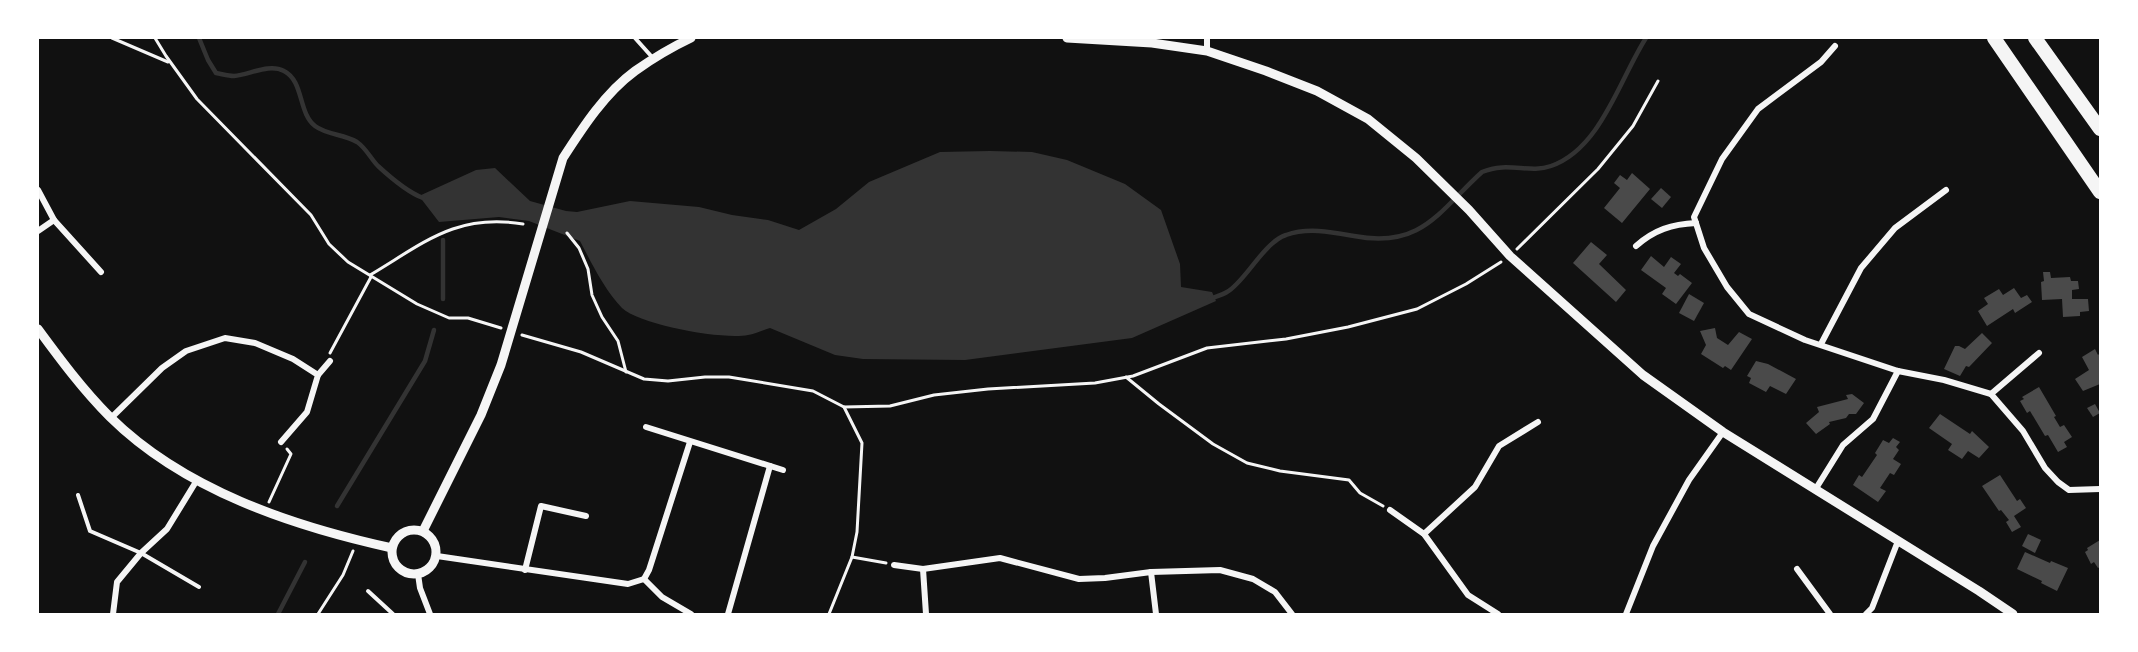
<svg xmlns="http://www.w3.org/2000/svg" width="2138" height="652" font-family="'Varela Round',sans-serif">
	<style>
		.water { fill: #333 }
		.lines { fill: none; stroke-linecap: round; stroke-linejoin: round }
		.stream { stroke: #333; stroke-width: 4.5 }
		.building { fill: #4a4a4a }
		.path { stroke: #f5f5f5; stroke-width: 3 }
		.service { stroke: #f5f5f5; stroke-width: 4 }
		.minor { stroke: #f5f5f5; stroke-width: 6 }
		.tertiary { stroke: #f5f5f5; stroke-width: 9 }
		.trunk { stroke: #f5f5f5; stroke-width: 14 }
	</style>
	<rect width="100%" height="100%" fill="#111"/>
	<path class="water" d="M990,151L1032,152L1067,160L1125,184L1161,210L1180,264L1181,287L1212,292L1216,301L1132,338L965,360L863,359L835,355L770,328C763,330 755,334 748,335C723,340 640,325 622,308C604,289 592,264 580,241L529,221L499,217L439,222L419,196L476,170L495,168L530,201L566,211L577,212L630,201L699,207L732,215L768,220L799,230L836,209L869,182L940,152Z"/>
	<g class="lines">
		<g class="stream">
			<path d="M199,38L208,60L216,73C222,74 228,76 234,76C249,75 269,63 284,71C304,81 298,113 315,126C327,135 344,134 357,142C366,148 371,159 378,166C391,178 407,192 423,198"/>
			<path d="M443,299V240"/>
			<path d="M1210,299C1215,297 1222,295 1227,292C1245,282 1264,242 1286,235C1308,227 1332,232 1354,236C1422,249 1439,211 1482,172C1508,161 1529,174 1551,166C1601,149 1620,78 1646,38"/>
			<path d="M337,506L425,361L434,330"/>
			<path d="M278,614L305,562"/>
		</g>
	</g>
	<g class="building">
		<path d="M1632,173L1650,189L1622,223L1604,208L1620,188L1614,183L1620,175L1627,180Z"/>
		<path d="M1661,188L1671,197L1662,208L1651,199Z"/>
		<path d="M1591,242L1607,255L1599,264L1626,290L1616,302L1573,263Z"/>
		<path d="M1651,256L1664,267L1671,257L1681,264L1674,273L1678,276L1680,274L1692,283L1676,304L1662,294L1666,288L1641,270Z"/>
		<path d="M2043,272H2050L2051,278L2070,277L2071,281H2078L2079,289L2072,290V299H2088L2089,311L2080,312V316L2063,317L2062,299L2042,300L2041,282L2044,281Z"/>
		<path d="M2014,288L2021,298L2027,295L2032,302L2015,313L2013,309L1987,326L1978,311L1988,304L1984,298L1999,289L2003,295Z"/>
		<path d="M1689,294L1704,303L1694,321L1679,313Z"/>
		<path d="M1715,328L1717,338L1728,345L1739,332L1752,339L1731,370L1725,366L1723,368L1701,354L1706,345L1700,331Z"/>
		<path d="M1982,333L1992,343L1969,367L1966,366L1960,376L1944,369L1955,346H1959L1965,349Z"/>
		<path d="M2095,349L2098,355L2100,353V384L2083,391L2075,379L2089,370L2082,357Z"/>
		<path d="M1756,361L1768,364L1796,379L1786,394L1770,386L1766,392L1749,383L1751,378L1747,376Z"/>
		<path d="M2039,387L2056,416L2054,417L2060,427L2064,425L2072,437L2064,442L2067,447L2058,452L2048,435L2045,436L2030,411L2027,413L2020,401L2024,399L2022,397Z"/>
		<path d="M1852,394L1864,403L1856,414H1849L1846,418L1829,422L1830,424L1816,434L1806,423L1819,412L1817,407L1848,399L1846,395Z"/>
		<path d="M2095,404L2100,413L2093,417L2087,408Z"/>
		<path d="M1940,414L1970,434L1972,431L1989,447L1979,458L1968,451L1962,459L1948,450L1952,444L1929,428Z"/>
		<path d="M1893,438L1900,442L1896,447L1899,450L1893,459L1901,464L1894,475L1890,473L1880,488L1886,491L1878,502L1853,485L1859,475L1862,477L1877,455L1875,453L1883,440L1889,443Z"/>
		<path d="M2000,475L2017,501L2020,499L2026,508L2014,516L2021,527L2012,532L2006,522L2009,520L2001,510L1999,511L1982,486Z"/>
		<path d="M2028,534L2041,540L2035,553L2022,546Z"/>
		<path d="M2100,540V567L2098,568L2094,562L2091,564L2085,552L2088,550L2087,548Z"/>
		<path d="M2025,552L2050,563L2051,561L2068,568L2057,591L2041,583L2042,581L2017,569Z"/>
	</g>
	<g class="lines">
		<g class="path">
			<path d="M112,38L168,62"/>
			<path d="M155,38L166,56L197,99L311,215L329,244L348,262L417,304L449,318H468L501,328"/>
			<path d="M567,233L579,248L588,269L592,295L602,317L618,341L626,372"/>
			<path d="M1517,249L1598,169L1633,126L1658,81"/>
			<path d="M370,275C424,243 456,213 523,224"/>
			<path d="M522,335L581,352L644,379L668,381L705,377H729L813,391L844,407L890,406L934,395L988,389L1095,383L1133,376L1207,348L1286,339L1348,327L1417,309L1466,284L1501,262"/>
			<path d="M330,353L371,277"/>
			<path d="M1126,377L1159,404L1213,444L1247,463L1280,471L1349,480L1360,493L1383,506"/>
			<path d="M269,502L291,454L287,449"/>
			<path d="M852,557L886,563"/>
			<path d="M318,614L343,575L353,551"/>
			<path d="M829,614L852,557L857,532L862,443L844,407"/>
		</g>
		<g class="service">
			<path d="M635,38L652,57"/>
			<path d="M78,495L90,531L141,553L199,587"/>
			<path d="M368,591L393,614"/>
		</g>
		<g class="minor">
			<path d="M1835,46L1821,62L1758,109L1722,159L1694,217L1704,248L1727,287L1749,314L1805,340L1898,371L1944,380L1991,394"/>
			<path d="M1207,51V38"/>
			<path d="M38,190L54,220L101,272"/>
			<path d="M38,231L54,220"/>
			<path d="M1636,246C1654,230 1672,224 1696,223"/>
			<path d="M1821,344L1861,268L1895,228L1946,190"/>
			<path d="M2039,353L1991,394L2023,431L2045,468L2058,482L2069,490L2100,489"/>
			<path d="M318,375L330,361"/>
			<path d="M111,418L162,368L186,351L225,338L255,343L293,359L318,375L307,412L281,442"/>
			<path d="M646,427L783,470"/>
			<path d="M1815,490L1843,445L1873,419L1898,371"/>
			<path d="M1390,510L1424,534L1468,595L1498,614"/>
			<path d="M1424,534L1475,487L1499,446L1538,422"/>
			<path d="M437,556L628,584L644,579L662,597L691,614"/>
			<path d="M894,565L923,569L1000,558L1079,579L1105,578L1151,572L1220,570L1253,579L1275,592L1292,614"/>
			<path d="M923,569L926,614"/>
			<path d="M1797,569L1830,614"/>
			<path d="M525,570L541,506L586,516"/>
			<path d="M1151,572L1156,614"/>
			<path d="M418,574L420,588L430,614"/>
			<path d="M644,579L649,570L690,442"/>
			<path d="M113,614L117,582L141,553L167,529L197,480"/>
			<path d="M728,614L770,466"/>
			<path d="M1626,614L1653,546L1689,480L1723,432"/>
			<path d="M1866,614L1872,608L1898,541"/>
		</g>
		<g class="tertiary">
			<path d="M1067,38L1152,43L1207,51L1266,71L1317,91L1368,119L1416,158L1469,210L1510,256L1643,375L1723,432L1979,591L2013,614"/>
			<path d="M38,329C60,359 83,390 110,417C184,490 292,526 392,548"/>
			<circle cx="414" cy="552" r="22"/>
			<path d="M423,531L481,415L501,365L563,158C583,127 605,93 635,71C652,59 672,47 691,38"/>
		</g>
		<g class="trunk">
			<path d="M1994,38L2100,192"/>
			<path d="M2035,38L2100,129"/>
		</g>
	</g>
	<rect width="2138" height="652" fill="none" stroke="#ffffff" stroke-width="78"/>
</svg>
